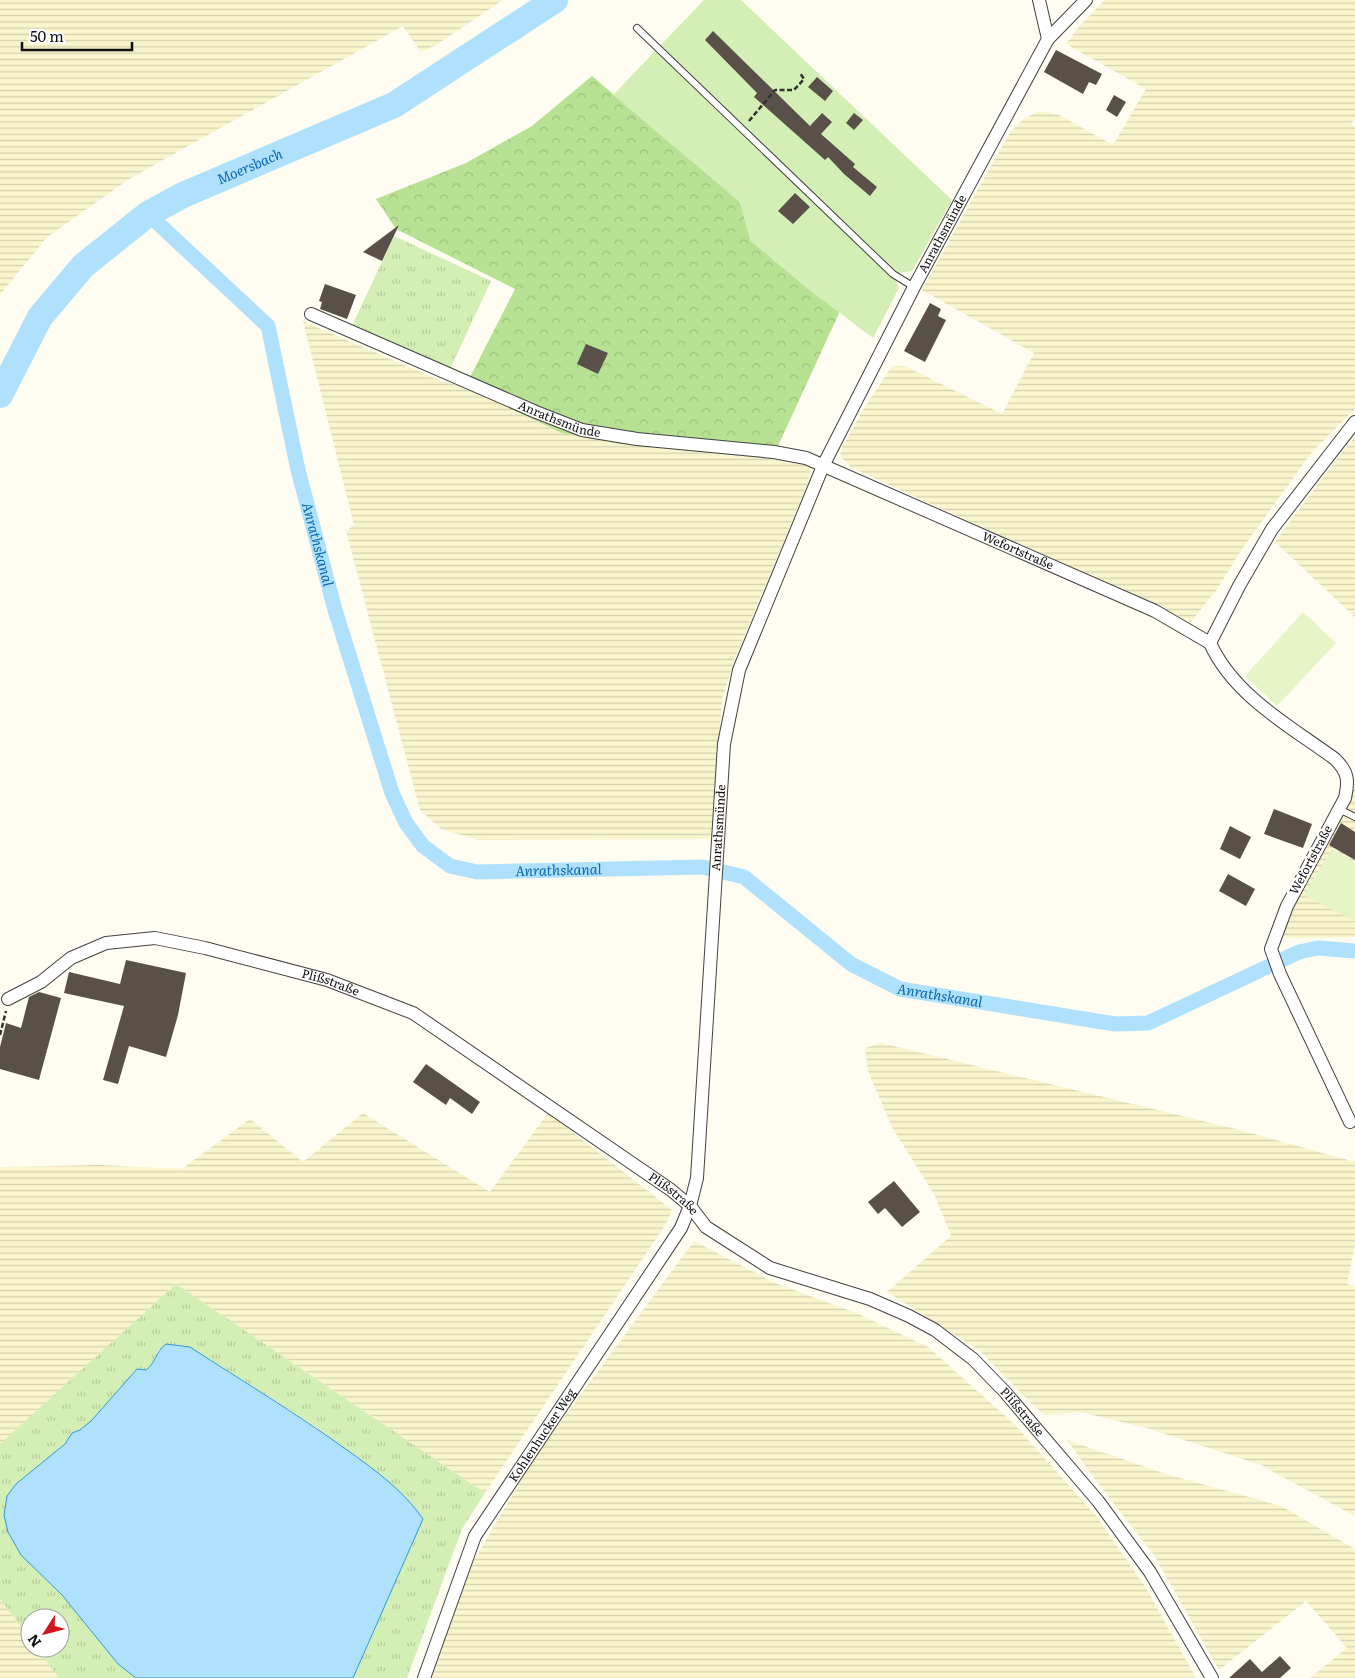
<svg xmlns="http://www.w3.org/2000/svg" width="1355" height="1678" font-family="Literata,serif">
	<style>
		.farmland { fill: url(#farmland-rules) }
		.grass { fill: url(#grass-tufts) }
		.forest { fill: url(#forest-crowns) }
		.garden { fill: #d4efb5 }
		.pitch { fill: #e6f5c8 }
		.water { fill: #afe1fd; stroke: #2e98dd }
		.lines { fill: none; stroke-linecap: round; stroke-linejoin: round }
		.canal { stroke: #afe1fd; stroke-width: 15 }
		.river { stroke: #afe1fd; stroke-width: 26 }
		.building { fill: #59504a }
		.service-casing { stroke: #424242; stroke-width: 8 }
		.minor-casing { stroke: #424242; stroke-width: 14 }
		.path { stroke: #313131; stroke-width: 2.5; stroke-dasharray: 5 2.5; stroke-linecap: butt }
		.service { stroke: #fff; stroke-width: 6 }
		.minor { stroke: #fff; stroke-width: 12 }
		.labels { text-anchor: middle; stroke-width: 5; stroke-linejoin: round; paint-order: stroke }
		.street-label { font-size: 12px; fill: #0f0f0f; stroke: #fff }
		.water-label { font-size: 14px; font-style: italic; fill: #0969b1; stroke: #fff }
	</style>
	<defs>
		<pattern id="farmland-rules" width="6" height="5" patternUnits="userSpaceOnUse" patternTransform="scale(1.25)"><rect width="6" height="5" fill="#f9f5cd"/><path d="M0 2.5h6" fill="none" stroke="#d4d1af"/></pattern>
		<pattern id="grass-tufts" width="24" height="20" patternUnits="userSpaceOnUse" patternTransform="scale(1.25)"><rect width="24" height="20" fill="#d4efb5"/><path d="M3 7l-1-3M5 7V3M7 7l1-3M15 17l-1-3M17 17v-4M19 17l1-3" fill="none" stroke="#b5cc9a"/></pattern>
		<pattern id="forest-crowns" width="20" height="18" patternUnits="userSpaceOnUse" patternTransform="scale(1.25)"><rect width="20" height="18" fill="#b7e293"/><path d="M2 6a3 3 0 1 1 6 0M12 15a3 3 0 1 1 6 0" fill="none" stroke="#9cc17e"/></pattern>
	</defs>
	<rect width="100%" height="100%" fill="#fffcf1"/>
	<g class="farmland">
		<path d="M0,0H503L436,45L421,52L403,26L129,179L46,238L0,295Z"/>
		<path d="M1105,0H1355V120L1351,123L1355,127V409L1312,452L1244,546L1217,589L1191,622L852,468L840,456L842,447L865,407L892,366H905L1002,414L1034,353L922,290L992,164L1011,131L1025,118L1040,111L1059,115L1113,145L1146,89L1066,44L1077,29Z"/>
		<path d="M303,321L441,381L465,387L562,433L620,444L806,463L811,470L808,483L734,661L722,699L711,839L478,840L441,829L420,810L346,531L354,525Z"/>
		<path d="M1355,437V617L1275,542L1339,456Z"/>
		<path d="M1355,779V937L1280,938L1301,887L1349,795Z"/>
		<path d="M881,1043L1240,1130L1355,1162V1244L1347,1284L1355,1287V1516L1261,1465L1147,1428L1080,1412L1045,1415L1033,1405L979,1350L887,1292L951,1236L935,1196L893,1129L868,1071L865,1048Z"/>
		<path d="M363,1113L490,1192L548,1113L672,1210L666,1224L485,1493L176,1284L0,1445V1167L100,1165L182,1169L250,1119L303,1162Z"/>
		<path d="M694,1241L775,1283L856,1313L928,1347L1013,1423L1096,1516L1146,1588L1196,1678H430L472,1564L534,1458Z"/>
		<path d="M1067,1440L1166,1474L1281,1506L1355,1549V1678H1310L1347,1648L1306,1601L1219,1670L1154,1555L1094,1478Z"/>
		<path d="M0,1599L30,1639V1648H37L59,1678H0Z"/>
	</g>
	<g class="grass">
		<path d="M394,236L491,281L450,369L352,326Z"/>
		<path d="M176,1284L485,1493L462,1529L407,1678H353L423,1518L374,1470L310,1423L190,1347L158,1350L154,1362L146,1370L137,1369L91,1421L80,1430L72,1433L66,1444L16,1484L41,1575L62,1595L118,1664L136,1678H59L37,1648H60V1618H30V1639L0,1599V1444Z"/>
	</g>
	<path class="forest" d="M592,76L740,202L751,241L812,292L840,311L772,459L620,444L562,433L465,387L515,289L396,229L376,199L466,163L532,126Z"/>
	<path class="garden" d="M704,0H741L952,200L912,271L893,274L899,288L873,338L812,292L751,241L740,202L613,95Z"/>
	<g class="pitch">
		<path d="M1303,612L1336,643L1277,706L1245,676Z"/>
		<path d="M1332,849L1355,863V921L1304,895Z"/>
	</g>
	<path class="water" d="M166,1344L190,1347C242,1381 296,1413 347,1450C375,1470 403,1490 423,1519L353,1678H136L118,1664L62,1595L21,1555L8,1532L4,1515L7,1496L16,1484L65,1444L72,1433L80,1430L91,1421L137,1369L146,1370C156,1363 155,1352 166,1344Z"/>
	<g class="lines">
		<path class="canal" id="s1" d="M148,214L268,326L298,470L335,610L392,793L406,823L423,846L450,866L477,872L703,867L744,877L851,964L900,989L1115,1024L1148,1023L1299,952L1318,948L1355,951"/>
		<path class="river" id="s2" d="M0,395L40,317L83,266L148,214L183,195L394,105L555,0"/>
	</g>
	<g class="building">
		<path d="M713,31L810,126L822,113L832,122L821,134L855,164L853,167L877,187L870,196L844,174L828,157L825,160L754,97L757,93L705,40Z"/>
		<path d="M1056,50L1102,74L1096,85L1089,82L1083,94L1044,72Z"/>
		<path d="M817,77L833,91L825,101L808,87Z"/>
		<path d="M1114,95L1126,102L1117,117L1106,110Z"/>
		<path d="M854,113L863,120L854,130L846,123Z"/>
		<path d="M795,193L810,207L793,224L778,211Z"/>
		<path d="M399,225L382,261L363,252Z"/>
		<path d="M325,284L356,295L347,319L320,309L322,302L319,301Z"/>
		<path d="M930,303L941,309L938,316L946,320L925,362L904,351Z"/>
		<path d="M586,344L608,353L598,374L577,364Z"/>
		<path d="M1274,809L1312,824L1303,848L1264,834Z"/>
		<path d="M1341,823L1355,832V860L1329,845Z"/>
		<path d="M1230,826L1251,837L1240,859L1220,849Z"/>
		<path d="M1228,874L1255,889L1246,906L1219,891Z"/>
		<path d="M126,960L186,973L178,1015L166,1057L129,1046L118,1084L103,1080L124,1006L64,993L69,972L120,984Z"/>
		<path d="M39,992L61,998L39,1080L0,1069V1047L6,1023L21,1028L29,997Z"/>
		<path d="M426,1064L480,1102L472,1114L450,1098L446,1105L413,1082Z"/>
		<path d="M894,1181L920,1212L902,1227L885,1208L878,1214L868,1202Z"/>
		<path d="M1280,1656L1291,1668L1280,1678H1229L1250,1659L1262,1672Z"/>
	</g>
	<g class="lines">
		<defs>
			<g id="service">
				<path d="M637,28L893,274L914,287"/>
				<path d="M1339,809L1355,817"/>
			</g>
			<g id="minor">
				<path d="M1048,39L1086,0"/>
				<path id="s3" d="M311,314L536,412L582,430L637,439L774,452L806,458L1155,611L1210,643L1239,586L1272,529L1355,422"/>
				<path d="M1210,643C1234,696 1290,726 1335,759C1348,772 1349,780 1345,798L1287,906L1271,949L1280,974L1350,1122"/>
				<path id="s4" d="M8,999L41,982L71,958L106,943L155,938L205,948L327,980L413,1013L671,1190L690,1206L706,1227L770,1268L870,1299L909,1316L935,1330L973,1359L1005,1392L1098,1501L1150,1572L1212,1678"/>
				<path id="s5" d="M424,1678L475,1536L681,1228L690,1206L697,1178L724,744L739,670L823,466L914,287L1048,39L1039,0"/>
			</g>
		</defs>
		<use href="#service" class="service-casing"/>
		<use href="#minor" class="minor-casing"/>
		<g class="path">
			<path d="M749,121L775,90H794L804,79L800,73"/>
			<path d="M0,1035L6,1011"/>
		</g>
		<use href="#service" class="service"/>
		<use href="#minor" class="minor"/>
	</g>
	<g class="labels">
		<g class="street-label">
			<text dy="4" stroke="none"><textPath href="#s5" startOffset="1566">Anrathsmünde</textPath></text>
			<text dy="4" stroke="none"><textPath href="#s3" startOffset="270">Anrathsmünde</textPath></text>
			<text dy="4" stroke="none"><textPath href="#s3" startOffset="752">Wefortstraße</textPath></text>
			<text dy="4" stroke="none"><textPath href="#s5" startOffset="925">Anrathsmünde</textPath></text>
			<text transform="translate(1311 860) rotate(-62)" y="4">Wefortstraße</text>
			<text dy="4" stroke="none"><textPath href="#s4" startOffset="344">Plißstraße</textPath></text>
			<text dy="4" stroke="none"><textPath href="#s4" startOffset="749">Plißstraße</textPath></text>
			<text dy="4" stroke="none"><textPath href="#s4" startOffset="1169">Plißstraße</textPath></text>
			<text dy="4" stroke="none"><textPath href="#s5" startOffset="272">Kohlenhucker Weg</textPath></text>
		</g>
		<g class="water-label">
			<text dy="5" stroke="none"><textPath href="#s2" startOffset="350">Moersbach</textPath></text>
			<text dy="5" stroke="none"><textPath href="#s1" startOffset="388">Anrathskanal</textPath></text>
			<text dy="5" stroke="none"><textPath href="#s1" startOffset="852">Anrathskanal</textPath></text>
			<text dy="5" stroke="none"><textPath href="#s1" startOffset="1272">Anrathskanal</textPath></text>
		</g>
	</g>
	<g transform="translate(45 1633) rotate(234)"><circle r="24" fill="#ffffff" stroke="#9f9f9f"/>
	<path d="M0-4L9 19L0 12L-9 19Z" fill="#d01620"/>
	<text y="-8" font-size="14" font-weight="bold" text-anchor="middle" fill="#0f0f0f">N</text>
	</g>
	<path d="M22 42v8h110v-8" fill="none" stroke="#0f0f0f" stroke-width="2.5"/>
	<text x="30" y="42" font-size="15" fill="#0f0f0f" stroke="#ffffff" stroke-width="4" paint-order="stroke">50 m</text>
</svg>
